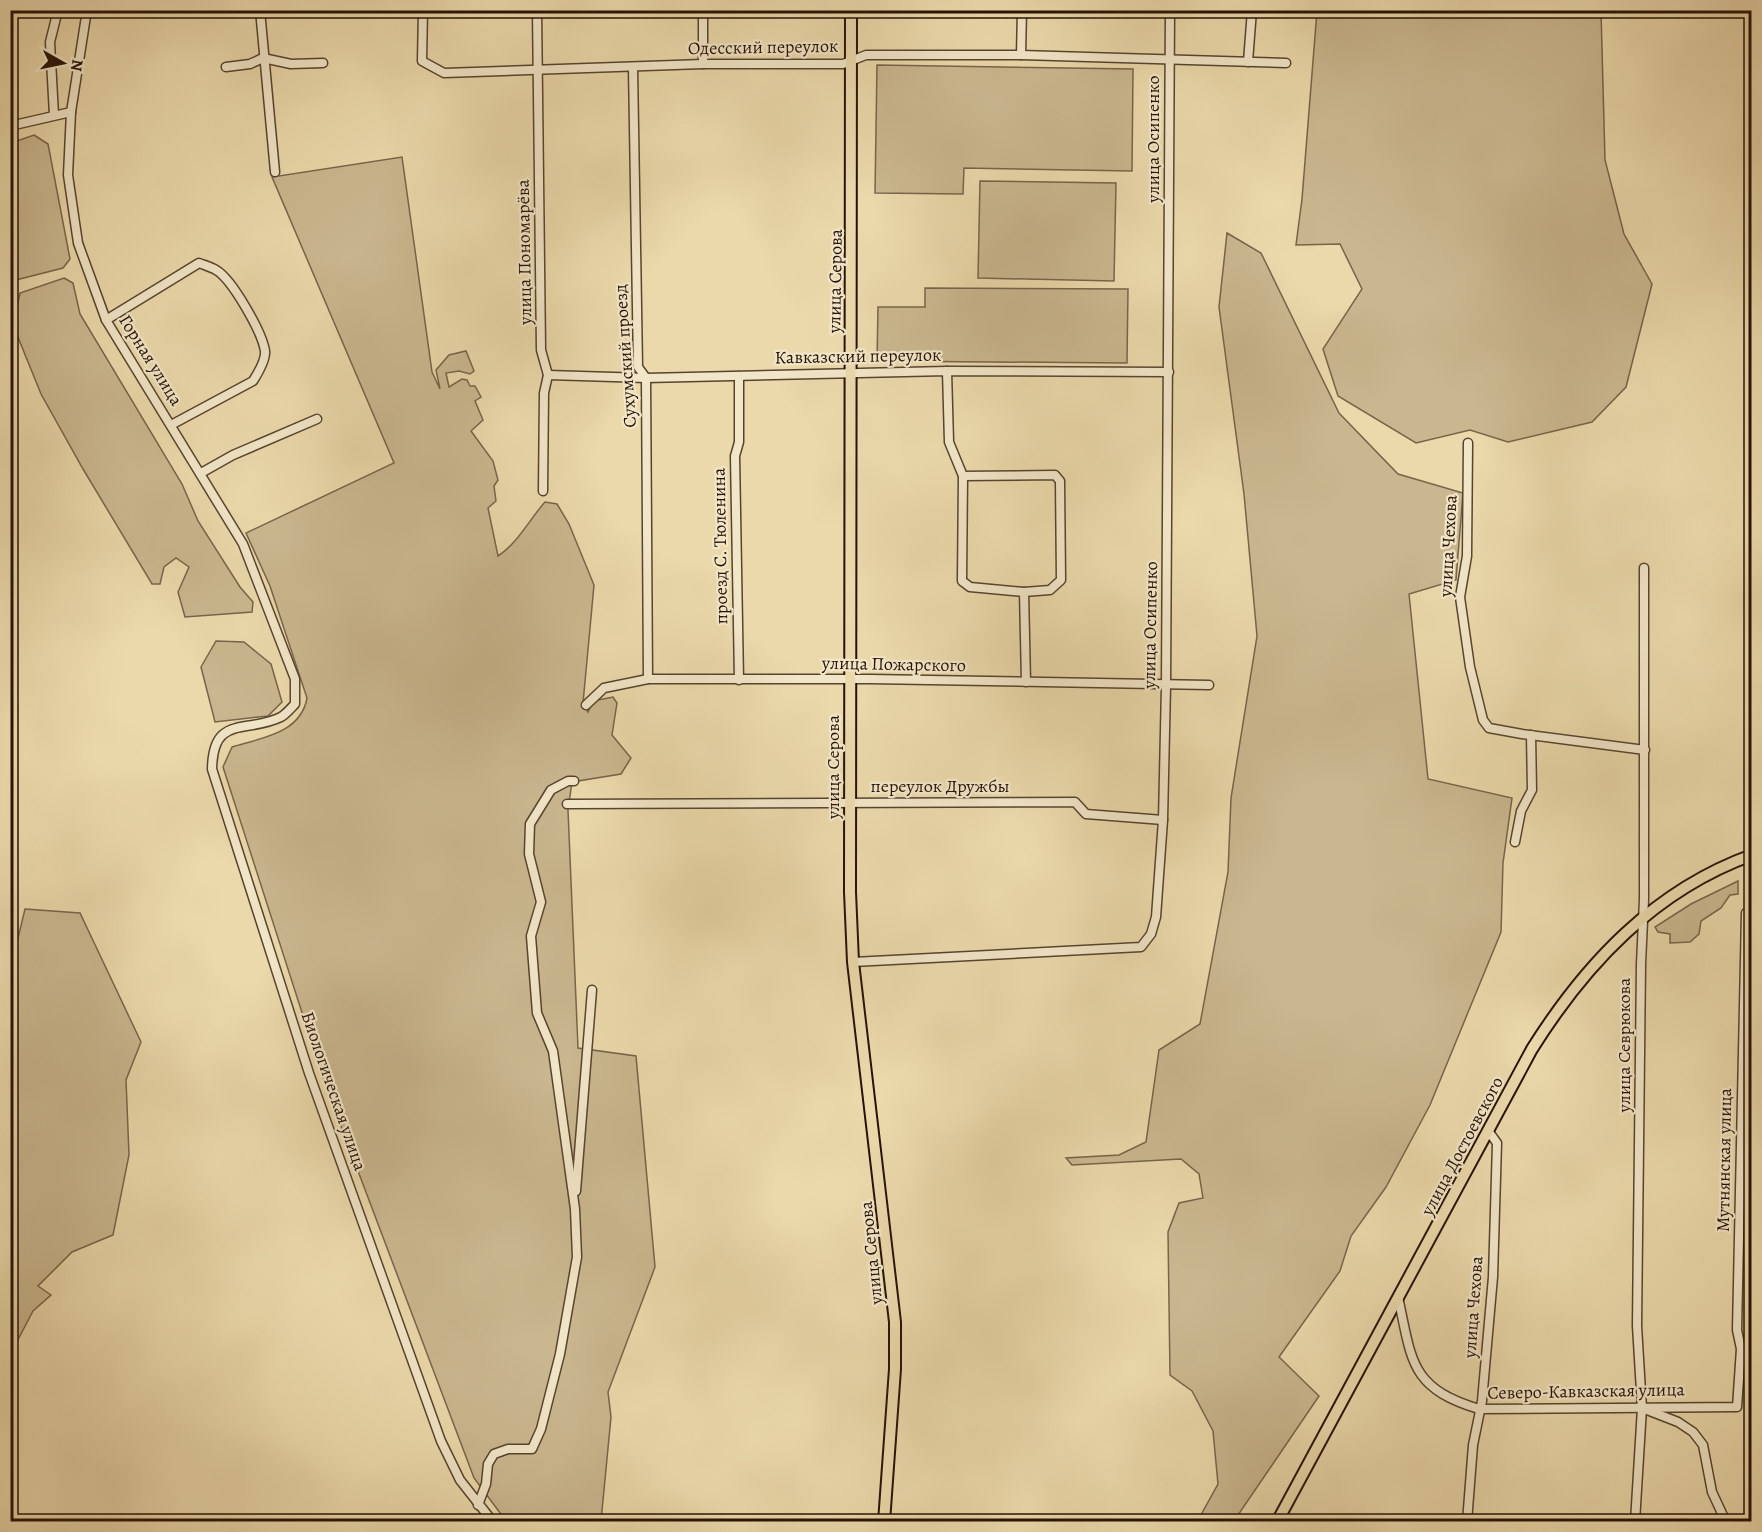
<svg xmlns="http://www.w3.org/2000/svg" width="1762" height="1532" font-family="Alegreya,serif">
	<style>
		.green { fill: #cab78f; stroke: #78644b; stroke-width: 1.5 }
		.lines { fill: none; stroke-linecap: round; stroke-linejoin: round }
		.minor-casing { stroke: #574430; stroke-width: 11 }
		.major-casing { stroke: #261207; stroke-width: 14 }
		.minor { stroke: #f2e6c8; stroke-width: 8 }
		.major { stroke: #ebd9ab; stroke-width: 10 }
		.labels { text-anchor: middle; stroke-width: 4.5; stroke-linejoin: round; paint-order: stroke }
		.street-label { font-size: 18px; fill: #261207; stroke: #f2e6c8 }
	</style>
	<rect width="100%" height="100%" fill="#ebd9ab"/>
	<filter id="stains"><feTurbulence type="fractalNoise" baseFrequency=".00333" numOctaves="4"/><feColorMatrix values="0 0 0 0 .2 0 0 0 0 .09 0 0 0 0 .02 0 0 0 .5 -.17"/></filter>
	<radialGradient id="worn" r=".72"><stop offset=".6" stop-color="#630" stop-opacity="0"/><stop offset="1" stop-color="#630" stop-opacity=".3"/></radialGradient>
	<g class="green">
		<path d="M1317,11H1601L1605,160L1624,234L1652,284L1626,387L1592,422L1508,442L1470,430L1416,443L1338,396L1323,349L1362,289L1340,244L1296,245L1302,199Z"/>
		<path d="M877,65L1133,69L1132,171L964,168L963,194L875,193Z"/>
		<path d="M34,135L48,144L70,259L63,268L16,280L10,279L11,143Z"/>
		<path d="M402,157L432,372L440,389L436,370L449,355L466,351L474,371L470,374L459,371L446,373L449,387L462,379L467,380L470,386H475L481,397L475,401L483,420L471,431L493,461L498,480L494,486L496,501L488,508L498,556C518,543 529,520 545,502L557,504L569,524L594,585L583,703L588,712L593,701L613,697L617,703L612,735L631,758L621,774L572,782L568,810L578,1048L636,1056L655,1267L608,1392L611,1417L601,1521H506L474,1478L324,1081L223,767L232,747C262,738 301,733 307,698L270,586L246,533L394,463L272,177Z"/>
		<path d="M980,181L1116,183L1114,281L978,278Z"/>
		<path d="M1227,233L1261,253L1339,413L1398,474L1463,493L1456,580L1409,594L1428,779L1512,798L1503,863L1501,932L1430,1105L1386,1187L1351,1236L1340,1271L1279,1357L1319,1396L1234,1521L1197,1522L1218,1484L1213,1431L1192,1391L1170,1375L1168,1232L1179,1203L1203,1198L1199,1174L1181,1159L1072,1165L1066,1158L1119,1155L1146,1142L1159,1050L1200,1024L1228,872L1231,798L1257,636L1244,494L1219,307Z"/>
		<path d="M64,278L73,283L80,314L182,484L198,521L240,587L253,602L252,612L185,617L178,592L189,567L176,558L164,567L160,584H152L83,469L41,394L11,320V316L16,311L20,293Z"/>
		<path d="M925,288L1128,289L1127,363L877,361L878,307H925Z"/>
		<path d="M216,641L244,642L271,664L282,702L268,716L215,722L201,667Z"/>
		<path d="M1738,881V894L1730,895L1721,908L1701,921L1699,934L1690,942L1670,943V934L1658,932L1655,927L1691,904Z"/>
		<path d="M25,909L80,913L141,1042L126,1080L129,1155L113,1235L72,1252L38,1286L51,1295L33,1311L11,1353L10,971Z"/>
	</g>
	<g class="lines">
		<defs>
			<g id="minor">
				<path d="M87,10L71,112L68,175L78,243L106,320L243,544L295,679V704C291,708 286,714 281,717C246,734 213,714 212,769L309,1073L441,1441L460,1480L493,1522"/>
				<path d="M260,10L275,172"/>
				<path d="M423,10L422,61L444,73L703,64H843L866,55H1021L1286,63"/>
				<path d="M537,10L541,350L548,375L544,393L543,491"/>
				<path d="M703,10V64"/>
				<path d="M1021,55L1022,10"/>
				<path d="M1248,62L1252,10"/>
				<path d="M226,67L250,64L263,58L291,64L323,63"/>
				<path d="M633,67L638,367L646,378L648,679"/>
				<path d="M54,115L50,42L58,10"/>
				<path d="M10,126L71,112"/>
				<path d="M106,320L199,263C204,265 211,267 216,270C232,279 262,332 265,351C266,359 258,373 253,381L171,425"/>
				<path d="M947,371L949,442L963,476L962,581L970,587L1024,592L1026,682"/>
				<path d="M548,375L646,378L947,371L1169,372"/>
				<path d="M1468,443L1467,556L1460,597L1470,667L1483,720L1489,728L1522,734L1645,750"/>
				<path d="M201,473L233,455L317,419"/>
				<path d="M963,476L1055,475L1060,481L1061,580L1050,590L1024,592"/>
				<path d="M739,680L735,456L739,442V376"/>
				<path d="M586,705L604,688L648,679H870L1209,685"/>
				<path d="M567,804L1075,802L1086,814L1163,820"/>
				<path d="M1515,842L1521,811L1532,790L1531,735"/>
				<path d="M853,962L1141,947L1151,934L1156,917L1163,820L1166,686L1170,10"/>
				<path d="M576,1191L592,990"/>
				<path d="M1398,1297C1412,1360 1409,1388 1479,1409L1737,1407L1741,1349L1737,1330L1746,913"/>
				<path d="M1642,1408L1678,1422L1693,1432L1703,1445L1712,1492L1726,1522"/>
				<path d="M478,1505L486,1484L488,1464L494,1454L508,1449H532L541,1429L560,1354L577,1257L575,1209L553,1051L537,1013L531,936L541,902L529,854L530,824L551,790L568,781H574"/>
				<path d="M1467,1522L1473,1445L1482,1401L1493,1277L1497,1143L1489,1132"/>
				<path d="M1635,1522L1642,1408L1637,1326L1641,964L1644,899V568"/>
			</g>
			<g id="major">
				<path d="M851,10L850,892L853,962L895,1322V1369L884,1522"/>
				<path d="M1277,1522L1532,1049C1586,963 1655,890 1752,855"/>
			</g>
		</defs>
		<use href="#minor" class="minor-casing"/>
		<use href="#major" class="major-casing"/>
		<use href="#minor" class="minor"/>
		<use href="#major" class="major"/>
	</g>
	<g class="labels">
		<g class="street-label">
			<text transform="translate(763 47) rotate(-1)" y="6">Одесский переулок</text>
			<text transform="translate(1153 139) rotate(-90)" y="6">улица Осипенко</text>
			<text transform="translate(524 252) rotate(-91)" y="6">улица Пономарёва</text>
			<text transform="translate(835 281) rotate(-89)" y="6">улица Серова</text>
			<text transform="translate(625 356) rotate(-94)" y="6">Сухумский проезд</text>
			<text transform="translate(858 356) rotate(-1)" y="6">Кавказский переулок</text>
			<text transform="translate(151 360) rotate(58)" y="6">Горная улица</text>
			<text transform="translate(720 546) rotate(-91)" y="6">проезд С. Тюленина</text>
			<text transform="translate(1448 546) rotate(-87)" y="6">улица Чехова</text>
			<text transform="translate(1150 625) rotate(-89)" y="6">улица Осипенко</text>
			<text transform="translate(894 664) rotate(1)" y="6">улица Пожарского</text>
			<text transform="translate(833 767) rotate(-90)" y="6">улица Серова</text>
			<text x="940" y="792">переулок Дружбы</text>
			<text transform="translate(1624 1045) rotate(-90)" y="6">улица Севрюкова</text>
			<text transform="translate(334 1091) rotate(71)" y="6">Биологическая улица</text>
			<text transform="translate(1462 1146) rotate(-62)" y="6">улица Достоевского</text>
			<text transform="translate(1724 1160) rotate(-89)" y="6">Мутнянская улица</text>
			<text transform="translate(871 1253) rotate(-96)" y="6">улица Серова</text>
			<text transform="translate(1473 1307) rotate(-86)" y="6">улица Чехова</text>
			<text transform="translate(1586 1391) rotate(-1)" y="6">Северо-Кавказская улица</text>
		</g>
	</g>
	<rect width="1762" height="1532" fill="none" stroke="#ebd9ab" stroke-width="36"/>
	<rect x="12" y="12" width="1738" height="1508" fill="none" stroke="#261207" stroke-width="3"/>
	<rect x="18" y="18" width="1726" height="1496" fill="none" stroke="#261207" stroke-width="1.5"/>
	<g transform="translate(63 63) rotate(99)" stroke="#f2e6c8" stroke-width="4.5" paint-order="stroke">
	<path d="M0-4.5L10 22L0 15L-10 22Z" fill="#261207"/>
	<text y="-9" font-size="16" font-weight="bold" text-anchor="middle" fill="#261207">N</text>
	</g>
	<rect width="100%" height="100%" filter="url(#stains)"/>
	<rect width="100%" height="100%" fill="url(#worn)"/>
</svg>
